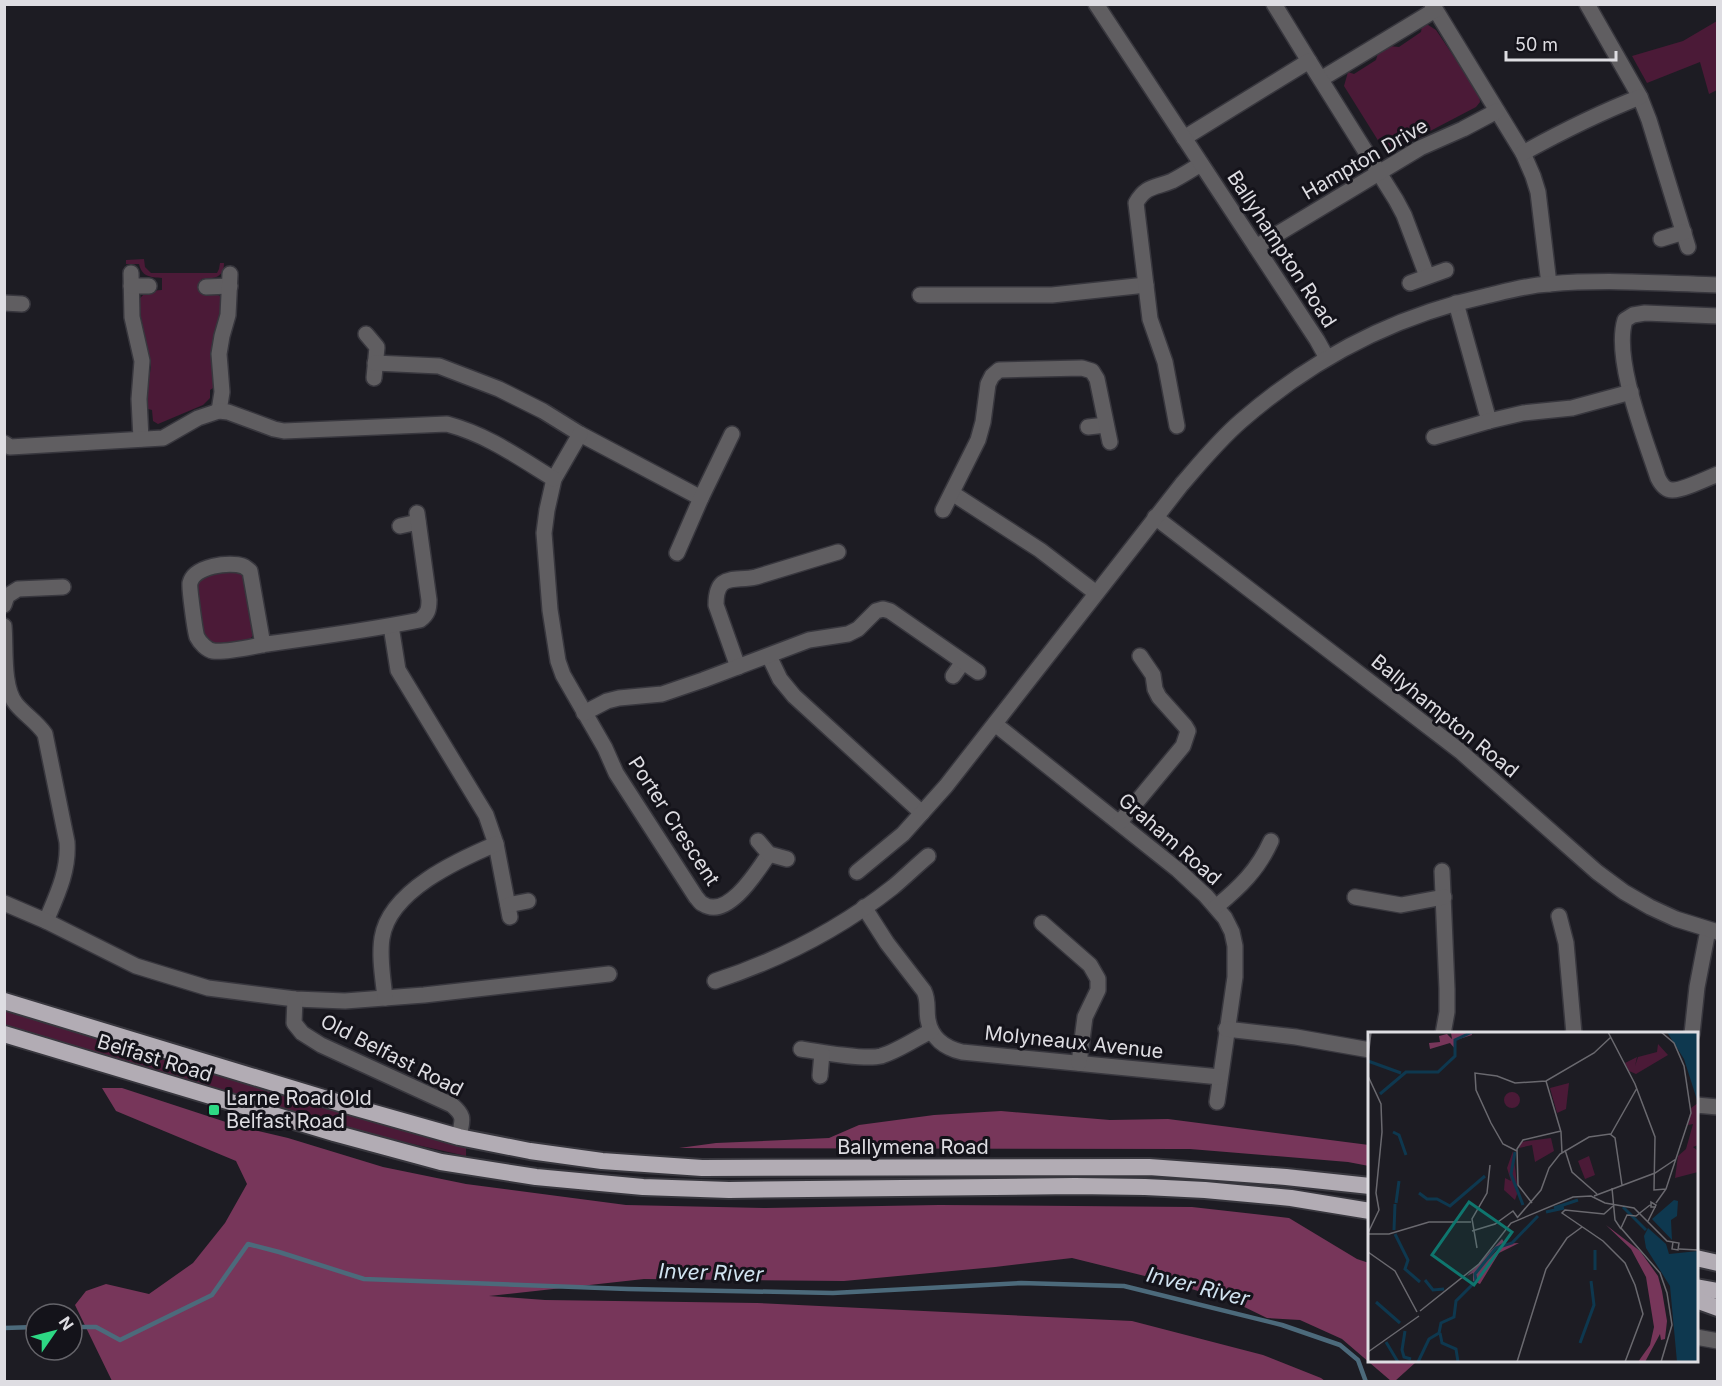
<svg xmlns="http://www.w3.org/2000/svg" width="1722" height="1386" font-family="Inter,sans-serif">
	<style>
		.green { fill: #4b1a37 }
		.forest { fill: #77365a }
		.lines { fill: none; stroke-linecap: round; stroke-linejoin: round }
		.stream { stroke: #4c6a7b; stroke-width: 4.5 }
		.minor-casing { stroke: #38373e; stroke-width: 18 }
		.tertiary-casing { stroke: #38373e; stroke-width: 18 }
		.trunk-casing { stroke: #38373e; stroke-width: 20 }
		.minor { stroke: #605e61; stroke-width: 15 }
		.tertiary { stroke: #605e61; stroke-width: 15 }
		.trunk { stroke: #b2acb4; stroke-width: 16 }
		.poi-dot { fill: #2dd884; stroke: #14131a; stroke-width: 2 }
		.labels { text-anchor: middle; stroke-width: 6; stroke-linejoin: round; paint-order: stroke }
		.street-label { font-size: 20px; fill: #dedde2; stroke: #14131a }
		.poi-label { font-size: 20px; fill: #dedde2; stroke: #14131a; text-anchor: start }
		.water-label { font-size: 21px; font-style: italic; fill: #d1e3f0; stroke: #14131a }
		.inset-river { fill: none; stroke: #0e384f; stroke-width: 3 }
		.inset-road { fill: none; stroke: #6a696f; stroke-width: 1.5 }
		.view { fill: #0f766e; fill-opacity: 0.15; stroke: #0f766e; stroke-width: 3 }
		.inset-edge { fill: none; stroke: #dedde2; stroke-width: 3 }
	</style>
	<rect width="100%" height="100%" fill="#1d1c23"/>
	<g class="green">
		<path d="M1717,21V90L1709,94L1700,62L1647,83L1632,56L1683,41Z"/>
		<path d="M1425,23L1436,30L1479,94L1480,102L1476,107L1392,151L1384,150L1344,86L1348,72L1354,74L1376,60L1378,53L1389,46L1399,47L1421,32L1422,26Z"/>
		<path d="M144,259L145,267L151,273H217L219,269L220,263H224C224,279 213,278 201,279V291C211,292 218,292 224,301L216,386L210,390V398L203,405L158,424L153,421L152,410L148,409V384L151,367L138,302C143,291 151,291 162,290V278C150,277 142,277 139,264H126V260Z"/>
		<path d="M215,571H239L244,574L254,634L250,639L244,641L219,644L210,641L204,633L197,591L199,581L203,577Z"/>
		<path d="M4,1011L326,1108L466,1147V1156C310,1123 157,1071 5,1025Z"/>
	</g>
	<g class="forest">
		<path d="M102,1088H122L241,1127L288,1138L383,1167L466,1184L626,1205L765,1208L939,1205L1192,1207L1289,1218L1357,1259L1369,1263L1370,1360L1416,1361L1415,1363L1395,1381H1391L1342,1339L1300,1320L1267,1318L1232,1301L1161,1280L1072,1258L995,1267L844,1281L644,1279L489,1296L545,1300L757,1303L1132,1321L1263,1355L1321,1378L1325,1381H112L75,1305L86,1291L106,1284L149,1294L193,1263L225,1223L247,1184L236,1161L116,1111Z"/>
		<path d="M1001,1111L1110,1120L1168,1119L1369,1145V1166L1348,1162L1190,1149L679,1148L716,1143L829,1138L859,1125L934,1115Z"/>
	</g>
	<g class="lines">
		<g class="stream">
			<path d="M72,1327H96L120,1340L212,1295L248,1244L279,1252L364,1279L628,1289L833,1293L1021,1283L1124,1286L1282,1325L1340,1345L1358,1360L1366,1382"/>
			<path d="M4,1328L36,1327"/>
		</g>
		<defs>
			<g id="minor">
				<path d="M1274,4L1309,61"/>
				<path d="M1432,4L1523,153L1533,176L1538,192L1549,284"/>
				<path d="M1587,4L1640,97L1649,120L1688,247"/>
				<path d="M1321,79L1435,10"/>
				<path d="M1184,138L1309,61L1396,200L1404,215L1427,276"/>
				<path d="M1523,153C1561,132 1599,113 1640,97"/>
				<path d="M1661,239L1684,232"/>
				<path d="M1256,247L1420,148L1463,129L1497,111"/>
				<path d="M131,273L132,317L142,361L139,399L141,439"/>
				<path d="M1410,283L1446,270"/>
				<path d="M131,286H149"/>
				<path d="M206,287L230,286"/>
				<path d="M920,295H1052L1146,285"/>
				<path d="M4,303L22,304"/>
				<path d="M1456,303L1489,421"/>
				<path d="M1718,316L1645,313L1633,315L1625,320C1613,359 1645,438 1658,478C1661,484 1665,490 1672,490C1681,491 1708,478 1718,474"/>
				<path d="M366,334L377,347L374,378"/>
				<path d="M375,363L439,366L499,389L543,411L580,434L701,498"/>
				<path d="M219,411L222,392L219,354L222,336L228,315L230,274"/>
				<path d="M1177,426L1165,362L1150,319L1136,203C1146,185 1156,188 1172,181C1182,176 1191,170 1201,164"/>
				<path d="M1088,427L1106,425"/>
				<path d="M580,434L554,479L547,510L544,533L550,610L558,661L563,675L605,748L616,773L696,897C699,900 700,903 703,904C728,920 758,870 769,854"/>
				<path d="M1434,437L1489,421L1523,413L1572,408L1631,392"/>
				<path d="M4,443L10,447L163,438L198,418L219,411L228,412L274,429L284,431L447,424C488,435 518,457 554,479"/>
				<path d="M952,493L1040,550L1096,593"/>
				<path d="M943,510L978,440L983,422L988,384L992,376L999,370L1082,368L1092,371L1097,379L1110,442"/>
				<path d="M400,526L418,522"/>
				<path d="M677,553L701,498L732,434"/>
				<path d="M4,605L7,596L18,589L63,587"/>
				<path d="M4,626C6,647 2,687 16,704C25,715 37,722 45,734L67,842C69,871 57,895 46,921"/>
				<path d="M391,626L398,670L486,815L496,844L510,917"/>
				<path d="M263,645L250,571C249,570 244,566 243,566C230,561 194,566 190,583C189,587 195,632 197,637C200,643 207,650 213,651C226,653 254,646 267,644C319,637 370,630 420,620C428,614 429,609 429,600L417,513"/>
				<path d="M769,656L780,679L794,696L922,813"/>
				<path d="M738,667L716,605C716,572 734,582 756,577L838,552"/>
				<path d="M953,676L963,662"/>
				<path d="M584,713L607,701L619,698L662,694L703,680L809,640L848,634L858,629L876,611L883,609L890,611L978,672"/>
				<path d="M995,724L1178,870L1206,896L1225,918L1232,932L1235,946V977L1217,1102"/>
				<path d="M1120,822L1183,746L1188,731L1185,726L1159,697L1155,689L1153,675L1140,656"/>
				<path d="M758,841L769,854L787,859"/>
				<path d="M1442,871L1447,989V1012L1443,1034"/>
				<path d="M1355,897L1401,905L1444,897"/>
				<path d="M4,903L46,921L136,966L208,988L295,999L345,1001L424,995L609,974"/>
				<path d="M508,905L528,901"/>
				<path d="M864,907L887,943L924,991C929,1001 926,1010 928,1020C931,1038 945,1048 962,1052L1220,1077"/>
				<path d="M1216,907C1240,887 1258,870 1271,841"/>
				<path d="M1559,916L1566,943L1574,1034"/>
				<path d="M1042,923L1090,965L1098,979V990L1085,1017L1079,1063"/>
				<path d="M715,981C779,960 841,928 893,887C905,877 916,866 928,856"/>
				<path d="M385,998C383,978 379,957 382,938C389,891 458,860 496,844"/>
				<path d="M295,999L294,1023L302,1033L321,1045L452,1105C466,1117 462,1120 459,1137"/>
				<path d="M1226,1029L1296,1037L1370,1050"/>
				<path d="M1692,1034L1697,987L1708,930"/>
				<path d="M801,1049C820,1052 864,1060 881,1056C898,1051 915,1039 931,1031"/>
				<path d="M820,1076L822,1053"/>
				<path d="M1696,1105L1718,1107"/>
				<path d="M1696,1337L1718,1341"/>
			</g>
			<g id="tertiary">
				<path d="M1096,4L1256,247L1317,340L1327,358"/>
				<path d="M1155,517L1460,751L1597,872L1624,892L1650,907L1676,919L1718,932"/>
				<path d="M857,872L903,834L946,786L1182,484C1201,462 1219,440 1241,421C1312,359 1394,316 1486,296C1507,291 1528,285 1549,284C1605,279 1662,283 1718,285"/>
			</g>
			<g id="trunk">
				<path d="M4,1001L353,1107L459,1137L530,1151L602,1161L702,1168L1149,1167L1286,1177L1370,1186"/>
				<path d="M4,1034L334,1133L441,1162L536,1177L643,1187L729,1190L1075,1186L1145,1187L1205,1190L1291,1198L1370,1211"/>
				<path d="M1696,1258L1718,1263"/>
				<path d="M1696,1287L1718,1291"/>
				<path d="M1696,1300L1718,1308"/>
			</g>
		</defs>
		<use href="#minor" class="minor-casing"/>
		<use href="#tertiary" class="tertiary-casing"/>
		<use href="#trunk" class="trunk-casing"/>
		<use href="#minor" class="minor"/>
		<use href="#tertiary" class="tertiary"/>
		<use href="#trunk" class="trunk"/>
	</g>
	<rect class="poi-dot" x="208" y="1104" width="12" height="12" rx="3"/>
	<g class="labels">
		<g class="street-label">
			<text transform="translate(1365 159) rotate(-30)" y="7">Hampton Drive</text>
			<text transform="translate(1282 249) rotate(57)" y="7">Ballyhampton Road</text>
			<text transform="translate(1445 716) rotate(39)" y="7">Ballyhampton Road</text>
			<text transform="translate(674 821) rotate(57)" y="7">Porter Crescent</text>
			<text transform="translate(1170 839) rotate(41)" y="7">Graham Road</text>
			<text transform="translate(1074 1042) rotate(6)" y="7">Molyneaux Avenue</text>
			<text transform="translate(392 1055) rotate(27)" y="7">Old Belfast Road</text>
			<text transform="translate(155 1058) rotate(17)" y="7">Belfast Road</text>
			<text x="913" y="1154">Ballymena Road</text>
		</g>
		<g class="poi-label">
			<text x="226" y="1105">Larne Road Old<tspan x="226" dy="23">Belfast Road</tspan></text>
		</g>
		<g class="water-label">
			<text transform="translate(711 1273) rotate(2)" y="7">Inver River</text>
			<text transform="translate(1198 1287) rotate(14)" y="7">Inver River</text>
		</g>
	</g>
	<g transform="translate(1368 1032)">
		<rect width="330" height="330" fill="#1d1c23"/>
		<path d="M290,12L300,23L268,42L261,39L257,31L269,25L267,34L270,25L289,20ZM201,51L198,77L189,81L182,56ZM136 68a8 8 0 1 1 16 0a8 8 0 1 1-16 0ZM330,71V113L325,115L330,119V140L307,146L310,124L318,117L325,92L320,93L323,76ZM183,106L186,119L167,130L164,113L151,116L153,110ZM145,119L150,159L147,168L136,158L137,146L143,149L139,136ZM221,124L227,143L217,147L210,129Z" fill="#4b1a37"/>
		<path d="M87,0H103L104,3L88,8V18L82,11L62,17L61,11L72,10L71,4L79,2L84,7L83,1ZM238,193L272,219L290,244L294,259L299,289L297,307L293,308L292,302L277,330H270L282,313L286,295L278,245L263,217ZM134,207L136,210L126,217L120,228L135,212L151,211L131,221L112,252L105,249V241L99,244Z" fill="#77365a"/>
		<path d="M299,0H330V71L316,27ZM306,168L310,169L309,184L303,188L304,208L284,187ZM280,196L298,212L301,222L330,219V330H309L302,254L278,216L276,204Z" fill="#0e384f"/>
		<path class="inset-river" d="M0,29L33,41M12,62L38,40H70L87,24V8L104,0M25,100L31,103L38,123M147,120L143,142L155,173M51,161L59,167H69L82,174L117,144M28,171L31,149M255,175L278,198M186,176L210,168M178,180L196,176M26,198L27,172M27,202L40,228L37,237L52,250M227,218V238M57,248L65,258L76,257M8,270L32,291M37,299L34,318L36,325L43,327M72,301L74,311L88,317L90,330M18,310L30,330M212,311L226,273L223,249M50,330L61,307L71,301L73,291L86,285L88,269L108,249L107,242L128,216L144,211L170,184"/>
		<path class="inset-road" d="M240,0L267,52L287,105L286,158L298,157M0,26L3,0M0,44L13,72L14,100L8,161L11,178L0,201M178,49L193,100L194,121M243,102L269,56M197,118L204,140L229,162M149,119L135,112L123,91L108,58L107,41L129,44L147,51L178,49L226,21L243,5M244,156L247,188L253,197M226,164L287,141L308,127M164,171L150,153L149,117L155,108L193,99M288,171L298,157L323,81L316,34L306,11L293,0M282,173L268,184L259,183L253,196L292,241L299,261L304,293L293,330M245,174L236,182L197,178L194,181L235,209L257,231L267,253L275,282L257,330M149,186L173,158L181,136L192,122L221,105L242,102L247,106L254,153M280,189L288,173L283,170V175H288M104,199L127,192L145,179L150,186M0,202H21L61,190H103M109,216L104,187L119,161L122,133M311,217L330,218M0,220L27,239L49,280M52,279L111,232L143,191L205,165L223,164L237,171L266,176L299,209L311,211L310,218L304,217L305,210M0,320L51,284M149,330L178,237L199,206L214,195"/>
		<path class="view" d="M101,170L144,200L106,253L64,223Z"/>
		<rect width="330" height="330" class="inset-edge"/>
	</g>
	<rect width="1722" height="1386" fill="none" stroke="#dedde2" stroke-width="12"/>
	<g transform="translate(54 1332) rotate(55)"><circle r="28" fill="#14131a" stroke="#65646a" stroke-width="1.5"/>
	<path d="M0-4.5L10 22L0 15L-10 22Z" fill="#2dd884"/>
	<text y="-9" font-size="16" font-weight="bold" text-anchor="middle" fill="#dedde2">N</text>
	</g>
	<path d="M1506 51v9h110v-9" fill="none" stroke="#dedde2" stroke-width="3"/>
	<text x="1515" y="51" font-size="18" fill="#dedde2" stroke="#14131a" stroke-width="4.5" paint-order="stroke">50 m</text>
</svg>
